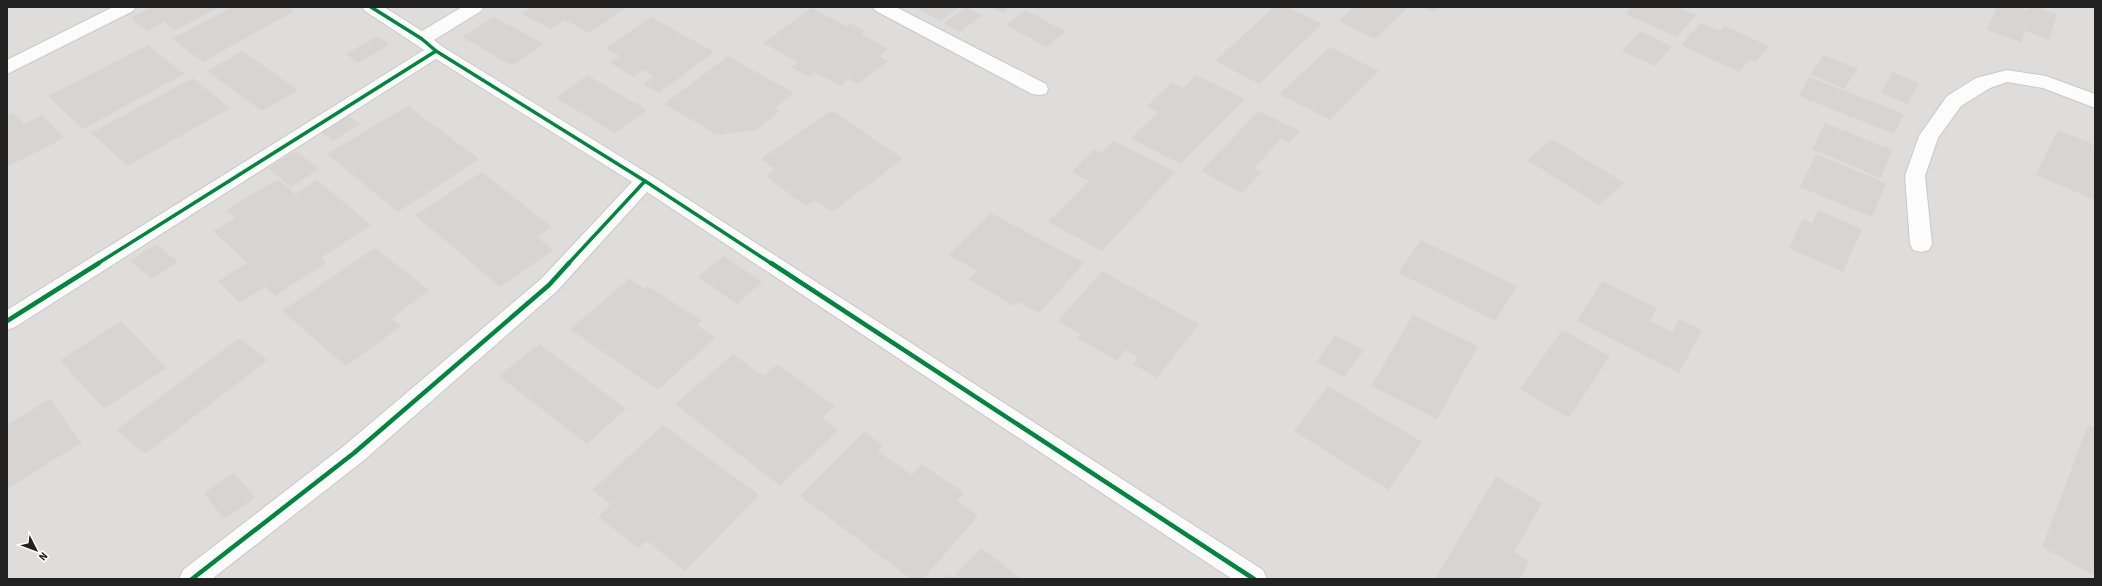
<svg xmlns="http://www.w3.org/2000/svg" width="2102" height="586" font-family="'Source Sans 3',sans-serif">
	<style>
		.residential { fill: #dfdddb }
		.building { fill: #d7d4d1 }
		.lines { fill: none; stroke-linecap: round; stroke-linejoin: round }
		.minor-casing { stroke: #c8c8c6; stroke-width: 2 }
		.minor { fill: #fdfcfc; fill-rule: evenodd }
		.cycleway-far1-casing { stroke: #fff; stroke-width: 5.5 }
		.cycleway-casing { stroke: #fff; stroke-width: 7 }
		.cycleway-far1 { stroke: #00873e; stroke-width: 3.5 }
		.cycleway { stroke: #00873e; stroke-width: 4.5 }
	</style>
	<rect width="100%" height="100%" fill="#f0eeea"/>
	<rect class="residential" x="7" y="7" width="2088" height="572"/>
	<g class="building">
		<path d="M152,7H219L174,31L164,22L147,31L131,18Z"/>
		<path d="M232,7H287L294,11L203,62L172,39Z"/>
		<path d="M531,7H627L589,33L565,20L551,29L521,14Z"/>
		<path d="M923,7H958L941,21L919,10Z"/>
		<path d="M966,7L982,15L960,32L944,23Z"/>
		<path d="M990,7H1009L1003,13Z"/>
		<path d="M1274,7H1287L1322,24L1259,84L1215,61Z"/>
		<path d="M1354,7H1408L1375,39L1339,21Z"/>
		<path d="M1422,7H1440L1434,12Z"/>
		<path d="M1631,7H1681L1680,8L1696,15L1677,37L1625,14Z"/>
		<path d="M1997,7H2017L2027,10L2029,7H2036L2057,14L2049,40L2025,31L2021,42L1987,30Z"/>
		<path d="M811,8L846,26L851,23L865,31L861,34L888,49L879,56L888,61L858,84L849,79L840,86L814,72L808,77L791,67L798,62L763,43Z"/>
		<path d="M1026,10L1066,32L1046,47L1006,25Z"/>
		<path d="M494,17L544,44L512,66L462,37Z"/>
		<path d="M651,17L714,52L659,93L643,84L654,76L643,70L633,77L610,63L620,56L606,48Z"/>
		<path d="M1701,23L1720,31L1724,26L1769,46L1756,62L1749,60L1739,72L1681,45Z"/>
		<path d="M1640,31L1672,46L1655,66L1622,51Z"/>
		<path d="M377,36L389,45L358,63L346,54Z"/>
		<path d="M148,45L184,74L83,129L48,96Z"/>
		<path d="M1330,47L1379,71L1330,120L1279,94Z"/>
		<path d="M242,51L298,90L262,111L207,71Z"/>
		<path d="M1824,55L1858,69L1844,89L1810,74Z"/>
		<path d="M728,56L794,93L775,108L780,111L756,130L717,135L664,104Z"/>
		<path d="M1892,72L1919,83L1908,104L1881,93Z"/>
		<path d="M587,75L647,110L615,133L556,98Z"/>
		<path d="M1196,75L1245,99L1180,164L1131,138L1158,112L1147,106L1172,82L1183,88Z"/>
		<path d="M1809,77L1904,114L1894,134L1799,96Z"/>
		<path d="M193,78L230,108L128,166L91,133Z"/>
		<path d="M408,106L479,159L398,212L327,154Z"/>
		<path d="M832,110L903,159L832,212L815,200L806,206L765,176L775,169L761,159Z"/>
		<path d="M1259,111L1300,131L1289,143L1281,139L1254,168L1262,172L1242,193L1201,171Z"/>
		<path d="M13,113L24,124L42,115L64,138L7,167V116Z"/>
		<path d="M347,115L360,124L333,141L320,132Z"/>
		<path d="M1825,123L1892,150L1881,178L1812,149Z"/>
		<path d="M2058,130L2095,145V200L2036,175Z"/>
		<path d="M1552,139L1624,183L1599,205L1527,160Z"/>
		<path d="M1113,141L1175,172L1102,251L1048,222L1089,181L1072,172L1094,149L1102,153Z"/>
		<path d="M296,151L319,169L291,187L268,168Z"/>
		<path d="M1816,154L1886,183L1872,217L1800,187Z"/>
		<path d="M482,172L552,227L537,237L553,250L500,287L415,215Z"/>
		<path d="M278,179L295,194L317,180L371,225L321,258L326,263L275,296L265,287L240,303L218,281L247,263L213,231L235,218L226,210Z"/>
		<path d="M1818,210L1862,229L1843,272L1789,248L1803,219L1812,223Z"/>
		<path d="M991,213L1084,263L1039,313L1018,302L1014,306L968,279L977,271L949,255Z"/>
		<path d="M1421,240L1517,286L1495,321L1398,273Z"/>
		<path d="M156,244L178,262L152,279L130,261Z"/>
		<path d="M375,248L429,290L391,319L401,326L346,366L282,311Z"/>
		<path d="M724,256L762,282L737,304L698,277Z"/>
		<path d="M1102,271L1199,324L1157,378L1133,364L1138,357L1125,350L1117,361L1077,338L1081,334L1058,321Z"/>
		<path d="M629,279L645,289L648,286L702,321L697,325L715,338L658,390L570,329Z"/>
		<path d="M1602,281L1657,308L1650,321L1673,332L1679,319L1702,330L1679,373L1577,321Z"/>
		<path d="M1413,315L1478,346L1437,419L1371,386Z"/>
		<path d="M121,321L166,368L104,409L60,360Z"/>
		<path d="M1562,330L1610,356L1569,418L1520,389Z"/>
		<path d="M1335,335L1364,350L1344,377L1316,362Z"/>
		<path d="M239,338L268,360L145,454L116,430Z"/>
		<path d="M539,344L626,409L587,444L499,376Z"/>
		<path d="M733,354L763,376L777,364L835,406L822,418L838,430L780,486L675,404Z"/>
		<path d="M1328,386L1422,442L1388,490L1294,431Z"/>
		<path d="M50,399L81,443L7,489V425Z"/>
		<path d="M663,425L759,495L685,571L647,541L638,548L598,517L611,504L592,490Z"/>
		<path d="M2088,425L2095,428V576L2042,547Z"/>
		<path d="M864,432L883,445L877,451L912,475L922,464L964,493L957,501L978,516L923,579H911L800,496Z"/>
		<path d="M234,473L255,498L224,519L204,493Z"/>
		<path d="M1496,476L1542,503L1514,552L1529,561L1520,579H1435Z"/>
		<path d="M981,548L1022,579H942L947,574L953,578Z"/>
	</g>
	<g class="lines">
		<defs>
			<g id="minor">
				<path d="M113,7H136L133,11L7,74V60Z"/>
				<path d="M362,7H384L422,31L462,7H484L481,11L434,40L443,47L652,176L1263,570L1267,579H1232L647,192L557,291L363,461L212,579H179L183,570L345,445L541,279L632,182L436,59L15,327L7,330V310L424,50L365,11Z"/>
				<path d="M873,7H896L1046,84L1048,89L1046,94L1039,95L1032,94L876,11Z"/>
				<path d="M2007,70L2046,76L2095,94V108L2043,88L2007,82L1990,88L1961,106L1938,138L1925,176L1932,244L1929,250L1921,252L1913,250L1910,244L1905,176L1919,136L1947,96L1976,78Z"/>
			</g>
		</defs>
		<use href="#minor" class="minor-casing"/>
		<use href="#minor" class="minor"/>
		<defs>
			<g id="cycleway-far1">
				<path d="M371,7L422,39L436,51L645,181L772,264"/>
				<path d="M97,264L436,51"/>
				<path d="M568,264L645,181"/>
			</g>
			<g id="cycleway">
				<path d="M771,263L1254,579"/>
				<path d="M7,321L99,263"/>
				<path d="M192,579L354,453L549,285L569,263"/>
			</g>
		</defs>
		<use href="#cycleway-far1" class="cycleway-far1-casing"/>
		<use href="#cycleway" class="cycleway-casing"/>
		<use href="#cycleway-far1" class="cycleway-far1"/>
		<use href="#cycleway" class="cycleway"/>
	</g>
	<rect width="2102" height="586" fill="none" stroke="#212121" stroke-width="16"/>
	<g transform="translate(36 550) rotate(132)" stroke="#ffffff" stroke-width="3" paint-order="stroke">
	<path d="M0-3L7 15L0 10L-7 15Z" fill="#212121"/>
	<text y="-6" font-size="11" font-weight="bold" text-anchor="middle" fill="#212121">N</text>
	</g>
</svg>
